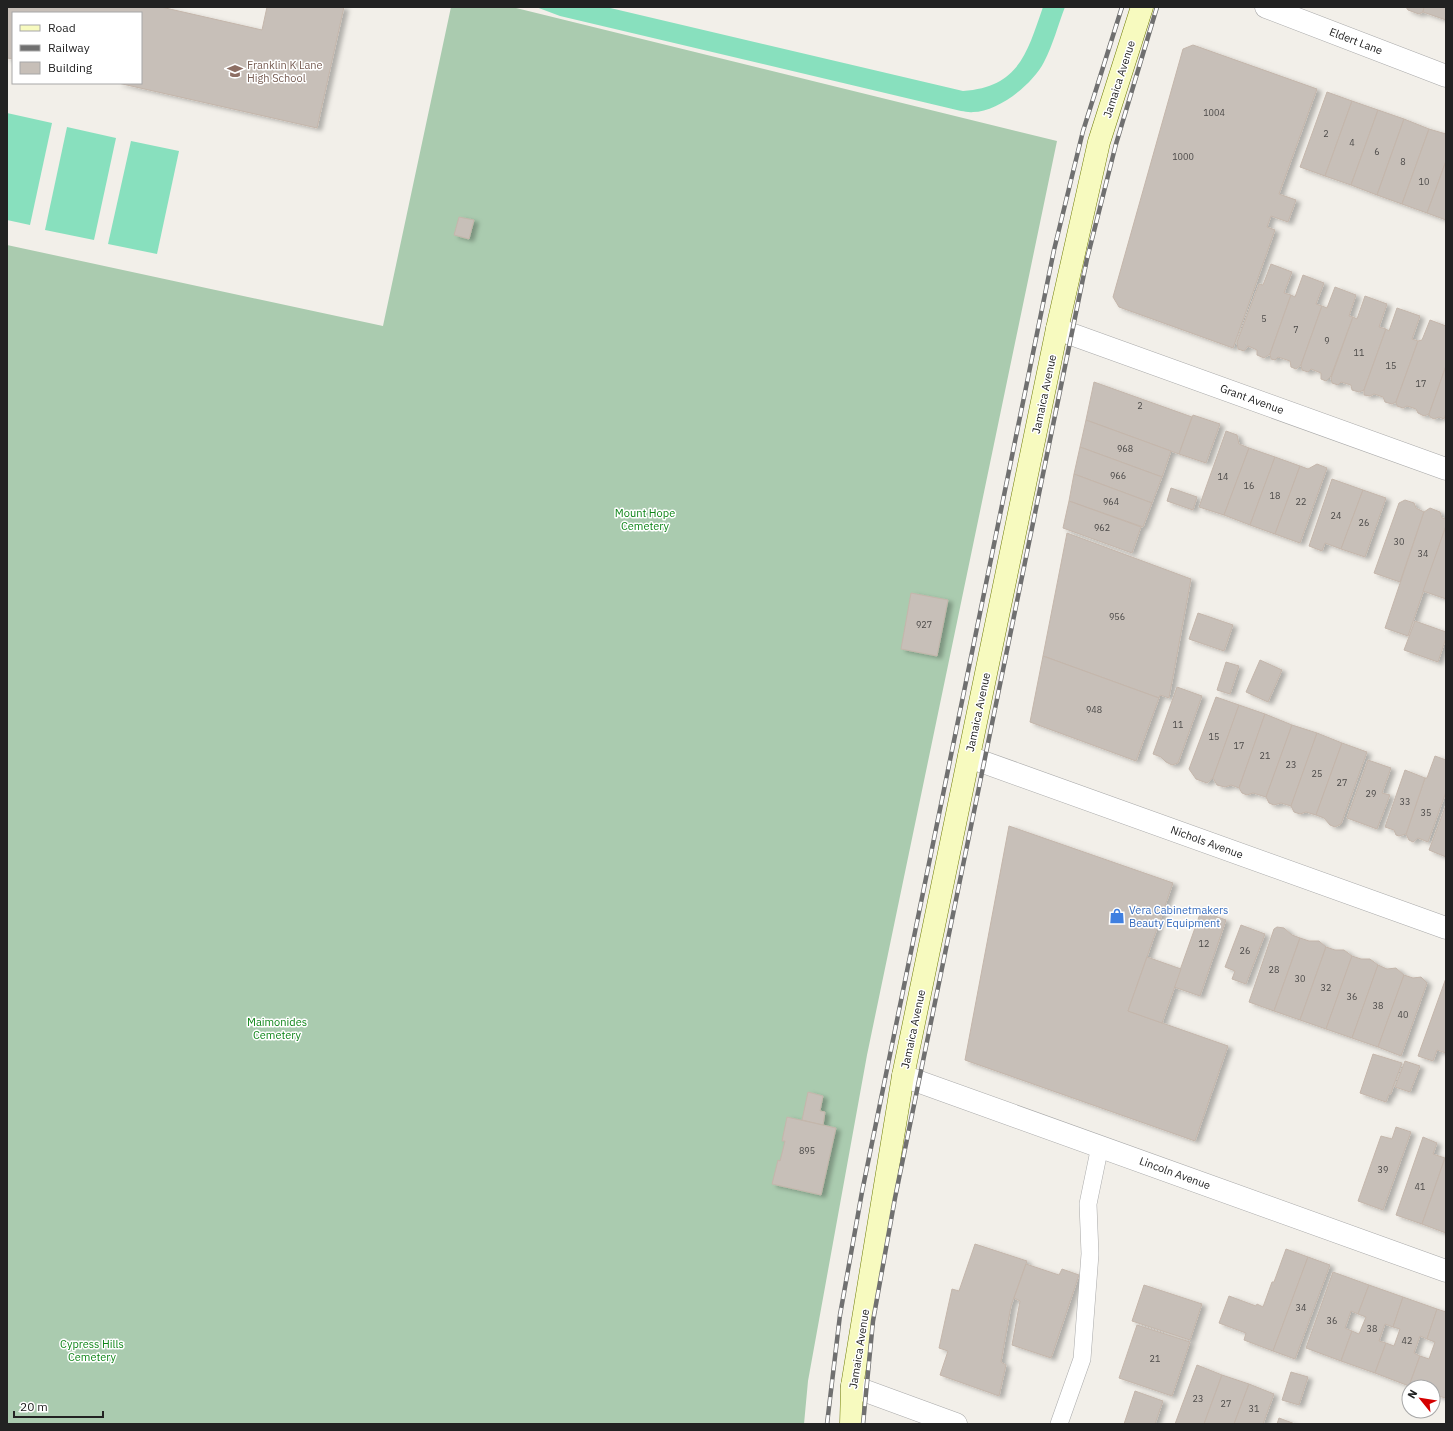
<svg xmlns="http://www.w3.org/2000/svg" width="1453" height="1431" font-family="'IBM Plex Sans',sans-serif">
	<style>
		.cemetery { fill: #aacbaf }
		.pitch { fill: #88e0be }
		.building { fill: #c7bfb8; stroke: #c4b6ab; filter: url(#shadow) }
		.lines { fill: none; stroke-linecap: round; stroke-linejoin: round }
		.lane-casing { stroke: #a9a9a9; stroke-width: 18 }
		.street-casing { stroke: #a9a9a9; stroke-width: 23 }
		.secondary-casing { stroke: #707d05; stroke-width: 23 }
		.lane { stroke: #fff; stroke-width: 17 }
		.street { stroke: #fff; stroke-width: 22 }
		.secondary { stroke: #f7fabf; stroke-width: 22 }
		.rail-casing { stroke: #707070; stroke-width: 4.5 }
		.rail { stroke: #fff; stroke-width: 3; stroke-dasharray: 9; stroke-linecap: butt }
		.labels { text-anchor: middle; stroke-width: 3; stroke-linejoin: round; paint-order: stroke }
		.number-label { font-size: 9px; fill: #4b4948 }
		.street-label { font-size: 11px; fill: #222; stroke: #fff }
		.education-label { font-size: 11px; fill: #785e54; stroke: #fff; text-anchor: start }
		.park-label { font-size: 11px; fill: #0c8416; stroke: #fff }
		.shop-label { font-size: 11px; fill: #366cbe; stroke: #fff; text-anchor: start }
	</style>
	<defs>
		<filter id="shadow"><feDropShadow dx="4.5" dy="2.5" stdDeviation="2" flood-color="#0004"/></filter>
	</defs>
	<rect width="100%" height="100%" fill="#f2efe9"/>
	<path class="cemetery" d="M451,7H512L1057,141L867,1055L808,1381L804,1424H7V245L383,326Z"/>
	<g class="pitch">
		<path d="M536,7H606L963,91C1019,87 1027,53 1043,7H1065C1058,25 1053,45 1044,62C1033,84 998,112 973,112C969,113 965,111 961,111L560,16Z"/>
		<path d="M7,113L52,123L30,225L7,220Z"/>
		<path d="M67,127L116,138L94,240L45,230Z"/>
		<path d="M131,141L179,151L157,254L108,244Z"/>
	</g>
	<g class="building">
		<path d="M7,7H161L262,30L267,7H344L317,128L118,83H141V13H13V59L7,58Z"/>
		<path d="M1406,7H1424L1423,12L1419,14L1408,10Z"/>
		<path d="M1424,7H1446V20L1423,12Z"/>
		<path d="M1193,45L1317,89L1279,194L1296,200L1288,222L1271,216L1267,227L1275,230L1233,348L1119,307L1113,297L1183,49Z"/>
		<path d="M1327,92L1352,101L1325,176L1300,167Z"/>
		<path d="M1352,101L1378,110L1351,185L1325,176Z"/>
		<path d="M1378,110L1404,119L1377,195L1351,185Z"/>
		<path d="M1404,119L1429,129L1402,204L1377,195Z"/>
		<path d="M1429,129L1446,134V161L1427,213L1402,204Z"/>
		<path d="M1446,161V220L1427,213Z"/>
		<path d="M459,217L474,220L469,239L454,235Z"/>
		<path d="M1271,264L1292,272L1284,293L1291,295L1270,354L1264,358L1257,355V350L1248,346L1244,351L1238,349L1237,342L1259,284L1263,285Z"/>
		<path d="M1303,275L1324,283L1316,304L1322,306L1301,365L1296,369L1291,367L1290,361L1278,357L1275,360L1271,359L1270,354L1291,295L1295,297Z"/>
		<path d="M1335,287L1356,295L1349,316L1353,317L1331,376L1326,381L1321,379V373L1311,369L1308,372L1302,370L1301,365L1322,306L1327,308Z"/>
		<path d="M1365,296L1387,304L1379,327L1386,329L1364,390L1359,392L1352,390L1351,385L1341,382L1338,385L1332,383L1331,378L1353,317L1357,319Z"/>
		<path d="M1397,308L1420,316L1412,339L1418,341L1396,402L1392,404L1385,402L1383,397L1374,394L1370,396L1364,395V390L1386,329L1389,331Z"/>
		<path d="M1430,320L1446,326V366L1429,414L1424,416L1418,413L1416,409L1407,406L1403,408L1397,406L1396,402L1418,341L1422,340Z"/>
		<path d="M1446,366V413L1444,419L1439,417L1434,419L1430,417L1429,414Z"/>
		<path d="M1094,382L1192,417L1179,454L1086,420Z"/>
		<path d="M1193,415L1220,424L1206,463L1179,454Z"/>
		<path d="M1086,420L1171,451L1162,477L1080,447Z"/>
		<path d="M1226,431L1237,435L1239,444L1249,448L1224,515L1199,507Z"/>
		<path d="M1080,447L1162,477L1152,503L1074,474Z"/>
		<path d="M1249,448L1275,457L1250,525L1224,515Z"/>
		<path d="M1275,457L1300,466L1275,534L1250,525Z"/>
		<path d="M1317,464L1327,468L1300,543L1275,534L1300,466L1308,469Z"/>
		<path d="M1074,474L1152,503L1143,527L1069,501Z"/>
		<path d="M1332,479L1363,490L1341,549L1325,543L1322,551L1309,546Z"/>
		<path d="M1171,488L1197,497L1193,510L1167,501Z"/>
		<path d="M1363,490L1386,498L1365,557L1341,549Z"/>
		<path d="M1405,500L1414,503L1416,508L1424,512L1400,582L1374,573L1399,503Z"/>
		<path d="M1069,501L1141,527L1132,553L1063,528Z"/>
		<path d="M1430,508L1440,512L1442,518L1446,519V526L1408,636L1385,628L1424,512Z"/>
		<path d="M1446,526V599L1423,591Z"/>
		<path d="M1067,533L1191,579L1169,698L1160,695L1159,698L1043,656Z"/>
		<path d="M911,593L948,600L937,656L901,649Z"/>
		<path d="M1198,613L1233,625L1224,651L1189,639Z"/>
		<path d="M1415,621L1446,632V638L1438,662L1404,650Z"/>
		<path d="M1043,656L1159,698L1136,761L1030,722Z"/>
		<path d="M1260,660L1282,670L1268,702L1246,692Z"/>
		<path d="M1226,662L1239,666L1230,694L1217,690Z"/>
		<path d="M1177,687L1202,696L1178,763L1172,765L1166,762L1161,757L1153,754Z"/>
		<path d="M1216,697L1239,705L1213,778L1207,783L1196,779L1189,769Z"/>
		<path d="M1239,705L1265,714L1239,788L1231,785L1225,787L1217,785L1213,778Z"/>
		<path d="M1265,714L1292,725L1266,797L1253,793L1247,795L1242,793L1239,788Z"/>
		<path d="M1292,725L1317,733L1291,806L1281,803L1274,805L1269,803L1266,797Z"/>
		<path d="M1317,733L1342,743L1316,815L1306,812L1300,814L1294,812L1291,806Z"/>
		<path d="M1342,743L1367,752L1341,824L1335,827L1330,825L1324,818L1316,815Z"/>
		<path d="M1435,756L1446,760V792L1428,842L1418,838L1413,842L1409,840L1406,834L1425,778H1427Z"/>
		<path d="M1368,760L1391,768L1382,793L1390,795L1377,829L1347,818Z"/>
		<path d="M1405,770L1425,778L1406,834L1399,836L1396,835L1394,830L1385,827Z"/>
		<path d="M1446,805V857L1429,850Z"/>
		<path d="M1009,826L1173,883L1128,1011L1228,1046L1195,1141L965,1060Z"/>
		<path d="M1201,911L1226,920L1200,996L1174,987Z"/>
		<path d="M1241,925L1265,934L1246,984L1232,979L1235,971L1225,967Z"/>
		<path d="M1277,927L1284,928L1292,935L1300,938L1274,1011L1249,1002L1274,929Z"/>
		<path d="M1300,938L1309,941H1319L1326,947L1300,1020L1274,1011Z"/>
		<path d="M1326,947L1335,950H1344L1352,956L1326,1029L1300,1020Z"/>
		<path d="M1352,956L1361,959H1370L1378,965L1352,1038L1326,1029Z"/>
		<path d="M1147,957L1181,969L1162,1023L1128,1011Z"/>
		<path d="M1378,965L1387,969L1396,968L1404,975L1378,1047L1352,1038Z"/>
		<path d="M1404,975L1413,978L1421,977L1427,983L1401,1056L1378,1047Z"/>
		<path d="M1446,978V1053L1437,1050L1433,1061L1418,1056Z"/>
		<path d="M1373,1054L1402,1063L1393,1087L1391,1094H1389L1386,1102L1360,1093Z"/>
		<path d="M1405,1061L1420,1066L1410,1092L1395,1087Z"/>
		<path d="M808,1092L823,1096L820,1111L825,1112L823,1125L802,1120Z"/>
		<path d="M787,1117L836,1128L821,1195L772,1184L778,1160L780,1161L785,1141H782Z"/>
		<path d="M1396,1127L1411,1132L1383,1210L1358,1201L1381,1136L1392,1139Z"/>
		<path d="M1423,1137L1437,1143L1433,1154L1445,1158L1422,1224L1396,1215Z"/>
		<path d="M1445,1158L1446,1159V1233L1422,1224Z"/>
		<path d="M975,1244L1027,1261L1011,1306L1001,1362L1006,1365L999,1396L940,1375L948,1351L939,1348L952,1289L959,1291Z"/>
		<path d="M1286,1249L1308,1257L1273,1351L1244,1340L1246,1333L1219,1323L1229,1296L1256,1306L1257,1304L1263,1307L1272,1282H1274Z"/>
		<path d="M1308,1257L1330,1265L1295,1359L1273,1351Z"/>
		<path d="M1026,1264L1059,1275L1062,1269L1079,1275L1051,1358L1012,1345L1020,1301L1014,1298Z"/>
		<path d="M1333,1272L1369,1285L1358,1314L1351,1311L1345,1328L1352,1331L1341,1361L1306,1348Z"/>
		<path d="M1144,1285L1202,1304L1190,1340L1132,1321Z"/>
		<path d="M1369,1285L1403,1297L1393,1327L1385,1324L1379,1341L1386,1343L1375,1373L1341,1361L1352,1331L1359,1334L1366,1317L1358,1314Z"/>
		<path d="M1403,1297L1437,1309L1427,1339L1420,1336L1414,1353L1420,1356L1409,1386L1375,1373L1386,1343L1394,1346L1400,1329L1393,1327Z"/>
		<path d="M1437,1309L1446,1312V1395L1445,1398L1433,1394V1387H1413L1409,1386L1420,1356L1429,1359L1435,1342L1427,1339Z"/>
		<path d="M1137,1325L1190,1342L1172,1396L1119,1378Z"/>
		<path d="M1197,1365L1222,1375L1204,1424H1175Z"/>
		<path d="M1291,1372L1308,1377L1299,1405L1282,1400Z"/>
		<path d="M1222,1375L1249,1384L1234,1424H1204Z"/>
		<path d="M1249,1384L1274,1394L1263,1424H1234Z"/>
		<path d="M1135,1391L1163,1401L1155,1424H1124Z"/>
		<path d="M1279,1418L1295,1424H1277Z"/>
	</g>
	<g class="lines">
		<defs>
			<path id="lane" d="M1059,1424L1082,1359L1090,1254L1088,1204L1100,1146"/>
			<g id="street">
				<path d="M1266,7L1446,76"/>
				<path d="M1057,329L1446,469"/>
				<path d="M969,757L1446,928"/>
				<path d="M903,1076L1446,1271"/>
				<path d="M852,1386L956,1424"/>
			</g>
			<path id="secondary" d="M851,1424L852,1386L903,1076L1057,329L1099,142L1142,7"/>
		</defs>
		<use href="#lane" class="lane-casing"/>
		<use href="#street" class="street-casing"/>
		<use href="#secondary" class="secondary-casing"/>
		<use href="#lane" class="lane"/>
		<use href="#street" class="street"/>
		<use href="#secondary" class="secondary"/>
		<defs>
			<g id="rail">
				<path d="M827,1424L840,1315L862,1192L1054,250L1083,131L1122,7"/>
				<path d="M863,1424L873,1321L895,1198L1087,259L1116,144L1157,7"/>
			</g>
		</defs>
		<use href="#rail" class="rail-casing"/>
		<use href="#rail" class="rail"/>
	</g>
	<defs>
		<symbol id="school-bare" viewBox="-9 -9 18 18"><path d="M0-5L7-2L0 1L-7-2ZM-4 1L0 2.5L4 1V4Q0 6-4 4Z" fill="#8d6e63" stroke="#fff" stroke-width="2.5" paint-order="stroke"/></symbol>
		<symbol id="shop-bare" viewBox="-9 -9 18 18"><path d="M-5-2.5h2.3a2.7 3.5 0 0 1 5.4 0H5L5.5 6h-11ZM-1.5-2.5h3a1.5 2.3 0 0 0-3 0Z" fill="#3f7fe0" stroke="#fff" stroke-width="2.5" paint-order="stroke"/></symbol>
	</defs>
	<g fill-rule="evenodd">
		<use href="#school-bare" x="224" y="60" width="22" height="22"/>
		<use href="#shop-bare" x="1106" y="905" width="22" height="22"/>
	</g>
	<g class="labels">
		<g class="number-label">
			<text x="1214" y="116">1004</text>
			<text x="1326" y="137">2</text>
			<text x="1352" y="146">4</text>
			<text x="1377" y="155">6</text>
			<text x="1183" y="160">1000</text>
			<text x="1403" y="165">8</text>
			<text x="1424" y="185">10</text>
			<text x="1264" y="322">5</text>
			<text x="1296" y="333">7</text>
			<text x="1327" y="344">9</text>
			<text x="1359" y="356">11</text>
			<text x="1391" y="369">15</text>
			<text x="1421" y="387">17</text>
			<text x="1140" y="409">2</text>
			<text x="1125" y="452">968</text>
			<text x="1118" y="479">966</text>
			<text x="1223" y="480">14</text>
			<text x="1249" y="489">16</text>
			<text x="1275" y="499">18</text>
			<text x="1111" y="505">964</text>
			<text x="1301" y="505">22</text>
			<text x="1336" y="519">24</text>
			<text x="1364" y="526">26</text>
			<text x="1102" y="531">962</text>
			<text x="1399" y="545">30</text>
			<text x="1423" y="557">34</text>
			<text x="1117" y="620">956</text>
			<text x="924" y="628">927</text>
			<text x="1094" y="713">948</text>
			<text x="1178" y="728">11</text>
			<text x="1214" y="740">15</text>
			<text x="1239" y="749">17</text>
			<text x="1265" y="759">21</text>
			<text x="1291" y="768">23</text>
			<text x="1317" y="777">25</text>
			<text x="1342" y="786">27</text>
			<text x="1371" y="797">29</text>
			<text x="1405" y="805">33</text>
			<text x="1426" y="816">35</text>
			<text x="1204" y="947">12</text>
			<text x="1245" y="954">26</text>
			<text x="1274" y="973">28</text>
			<text x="1300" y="982">30</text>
			<text x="1326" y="991">32</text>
			<text x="1352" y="1000">36</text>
			<text x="1378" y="1009">38</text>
			<text x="1403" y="1018">40</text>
			<text x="807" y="1154">895</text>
			<text x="1383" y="1173">39</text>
			<text x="1420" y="1190">41</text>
			<text x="1301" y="1311">34</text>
			<text x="1332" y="1324">36</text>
			<text x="1372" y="1332">38</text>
			<text x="1407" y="1344">42</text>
			<text x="1155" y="1362">21</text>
			<text x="1198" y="1402">23</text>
			<text x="1226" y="1407">27</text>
			<text x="1254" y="1412">31</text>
		</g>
		<g class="street-label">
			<text transform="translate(1356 41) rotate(21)" y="4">Eldert Lane</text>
			<text transform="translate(1119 79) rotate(-72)" y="4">Jamaica Avenue</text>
			<text transform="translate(1044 394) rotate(-78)" y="4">Jamaica Avenue</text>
			<text transform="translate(1252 399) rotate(20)" y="4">Grant Avenue</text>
			<text transform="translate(978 712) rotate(-78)" y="4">Jamaica Avenue</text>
			<text transform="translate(1207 842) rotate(20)" y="4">Nichols Avenue</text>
			<text transform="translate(913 1029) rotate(-78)" y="4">Jamaica Avenue</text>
			<text transform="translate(1175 1173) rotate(20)" y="4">Lincoln Avenue</text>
			<text transform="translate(859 1349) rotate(-81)" y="4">Jamaica Avenue</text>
		</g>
		<g class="education-label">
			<text x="247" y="69">Franklin K Lane<tspan x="247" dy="13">High School</tspan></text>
		</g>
		<g class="park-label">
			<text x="645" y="517">Mount Hope<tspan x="645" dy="13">Cemetery</tspan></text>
			<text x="277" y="1026">Maimonides<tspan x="277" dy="13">Cemetery</tspan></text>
			<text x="92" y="1348">Cypress Hills<tspan x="92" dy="13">Cemetery</tspan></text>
		</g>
		<g class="shop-label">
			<text x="1129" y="914">Vera Cabinetmakers<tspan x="1129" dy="13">Beauty Equipment</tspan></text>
		</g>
	</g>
	<rect width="1453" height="1431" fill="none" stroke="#222222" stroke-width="16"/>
	<rect x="12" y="12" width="130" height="72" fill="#ffffff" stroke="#a7a7a7"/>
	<rect x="20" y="25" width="20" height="6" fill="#f7fabf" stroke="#a7a7a7"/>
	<text x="48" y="32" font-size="12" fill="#222222">Road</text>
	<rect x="20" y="45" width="20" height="6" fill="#707070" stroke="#a7a7a7"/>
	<text x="48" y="52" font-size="12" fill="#222222">Railway</text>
	<rect x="20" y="62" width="20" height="12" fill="#c7bfb8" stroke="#a7a7a7"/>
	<text x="48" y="72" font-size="12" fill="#222222">Building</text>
	<g transform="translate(1421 1399) rotate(300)"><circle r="19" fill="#ffffff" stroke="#a7a7a7"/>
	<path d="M0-3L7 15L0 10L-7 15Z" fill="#d40000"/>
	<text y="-6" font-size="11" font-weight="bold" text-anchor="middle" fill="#222222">N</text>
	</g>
	<path d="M14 1411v6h89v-6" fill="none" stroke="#222222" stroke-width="2"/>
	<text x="20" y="1411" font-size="12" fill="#222222" stroke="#ffffff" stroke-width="3" paint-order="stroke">20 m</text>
</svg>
